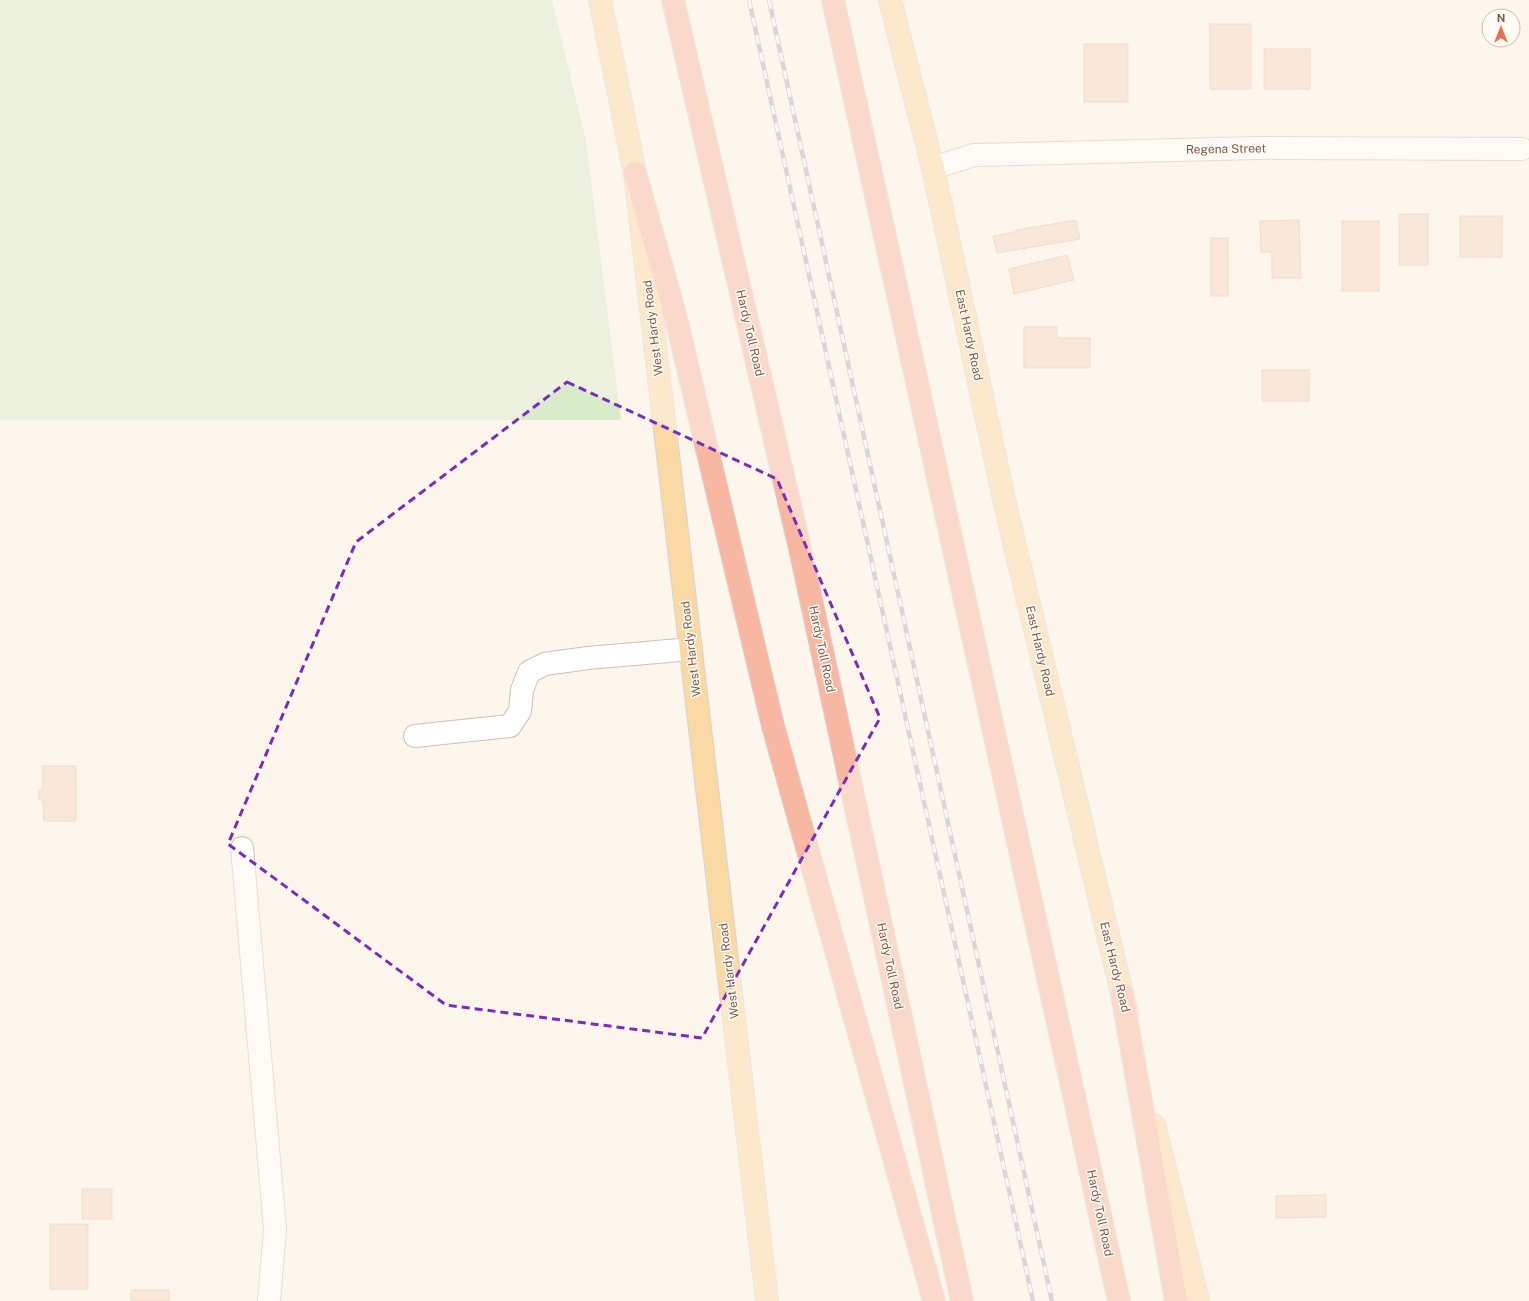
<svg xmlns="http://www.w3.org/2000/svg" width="1529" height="1301" font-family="'Public Sans',sans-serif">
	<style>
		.green { fill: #d8ecc9 }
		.building { fill: #f3d5c3; stroke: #e6bba3 }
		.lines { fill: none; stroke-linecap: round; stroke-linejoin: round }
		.minor-casing { stroke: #d1beb0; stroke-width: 24 }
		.major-casing { stroke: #dad1cd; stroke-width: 24 }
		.highway-casing { stroke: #dad1cd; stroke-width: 24 }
		.minor { stroke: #fff; stroke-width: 22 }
		.major { stroke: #fbd9a5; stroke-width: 22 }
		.highway { stroke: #f7b7a3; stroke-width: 22 }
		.rail-casing { stroke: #b9a8c9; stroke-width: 4.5 }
		.rail { stroke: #fffaf3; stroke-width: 3; stroke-dasharray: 9; stroke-linecap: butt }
		.marked { fill: none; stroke: #7b2cbf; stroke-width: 3; stroke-dasharray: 8 5; stroke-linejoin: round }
		.labels { text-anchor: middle; stroke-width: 3; stroke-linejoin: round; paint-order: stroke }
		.street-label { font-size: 12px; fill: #7a5c4d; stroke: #fffaf3 }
	</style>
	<rect width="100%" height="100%" fill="#fdf6ec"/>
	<path class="green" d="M0,0H552L586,140L621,420H0Z"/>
	<g class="building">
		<rect x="1210" y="24" width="41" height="65"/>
		<rect x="1084" y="44" width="44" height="58"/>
		<rect x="1264" y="49" width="46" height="40"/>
		<rect x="1399" y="214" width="29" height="51"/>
		<rect x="1460" y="216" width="42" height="41"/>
		<path d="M1076,220L1080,239L997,253L993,236L1016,232V230Z"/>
		<path d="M1299,220L1301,278H1272V252H1261L1260,221Z"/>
		<rect x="1342" y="221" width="37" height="70"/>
		<rect x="1211" y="238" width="17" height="58"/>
		<path d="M1067,255L1074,280L1014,294L1009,269Z"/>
		<path d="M1024,327H1057V338H1090V368H1024Z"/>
		<rect x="1262" y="370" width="47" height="31"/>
		<path d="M43,766H76V821H44L43,800H39V790H43Z"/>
		<rect x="82" y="1189" width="30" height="30"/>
		<path d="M1326,1195V1217L1276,1218V1196Z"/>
		<rect x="50" y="1224" width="38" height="65"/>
		<rect x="131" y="1290" width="38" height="11"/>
	</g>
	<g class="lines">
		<defs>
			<g id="minor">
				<path d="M933,168L974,155L1259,148L1522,149"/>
				<path d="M415,736L510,726L520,711L522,690L529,672L545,664L588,658L691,649"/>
				<path d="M242,848L275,1229L269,1301"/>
			</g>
			<g id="major">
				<path d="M600,0L635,173L767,1301"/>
				<path d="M890,0L933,168L1005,504L1127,1014"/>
				<path d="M1154,1125L1198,1301"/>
			</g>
			<g id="highway">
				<path d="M673,0L801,553L962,1301"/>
				<path d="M833,0L1119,1301"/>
				<path d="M635,173L674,310L773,726L934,1301"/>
				<path d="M1122,994L1176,1301"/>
			</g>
		</defs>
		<use href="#minor" class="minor-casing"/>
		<use href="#major" class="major-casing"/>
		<use href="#highway" class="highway-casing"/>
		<use href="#minor" class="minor"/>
		<use href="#major" class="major"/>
		<use href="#highway" class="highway"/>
		<defs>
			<g id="rail">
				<path d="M749,0L1033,1301"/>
				<path d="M769,0L1052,1301"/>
			</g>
		</defs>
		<use href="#rail" class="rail-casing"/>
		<use href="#rail" class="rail"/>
	</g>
	<path d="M0 0H1529V1301H0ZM567,382L777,479L880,718L702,1038L446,1005L228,844L356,542Z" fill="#fdf6ec" fill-opacity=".55" fill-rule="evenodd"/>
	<path class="marked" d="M567,382L777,479L880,718L702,1038L446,1005L228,844L356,542Z"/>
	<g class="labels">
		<g class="street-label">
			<text transform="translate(1226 149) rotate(-1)" y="4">Regena Street</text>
			<text transform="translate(653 328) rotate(-97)" y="4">West Hardy Road</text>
			<text transform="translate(750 333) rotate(77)" y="4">Hardy Toll Road</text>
			<text transform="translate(969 335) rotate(78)" y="4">East Hardy Road</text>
			<text transform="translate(691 649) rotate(-97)" y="4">West Hardy Road</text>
			<text transform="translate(822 649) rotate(78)" y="4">Hardy Toll Road</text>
			<text transform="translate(1040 651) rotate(77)" y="4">East Hardy Road</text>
			<text transform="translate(890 966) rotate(78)" y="4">Hardy Toll Road</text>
			<text transform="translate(1115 967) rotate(76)" y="4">East Hardy Road</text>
			<text transform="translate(729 971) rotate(-97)" y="4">West Hardy Road</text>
			<text transform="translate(1100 1213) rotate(78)" y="4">Hardy Toll Road</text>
		</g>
	</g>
	<g transform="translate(1501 28)"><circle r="19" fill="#fffaf3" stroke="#cabbb1"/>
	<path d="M0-3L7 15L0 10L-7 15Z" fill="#e76f51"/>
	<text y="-6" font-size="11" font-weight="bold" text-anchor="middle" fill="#7a5c4d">N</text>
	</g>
</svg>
